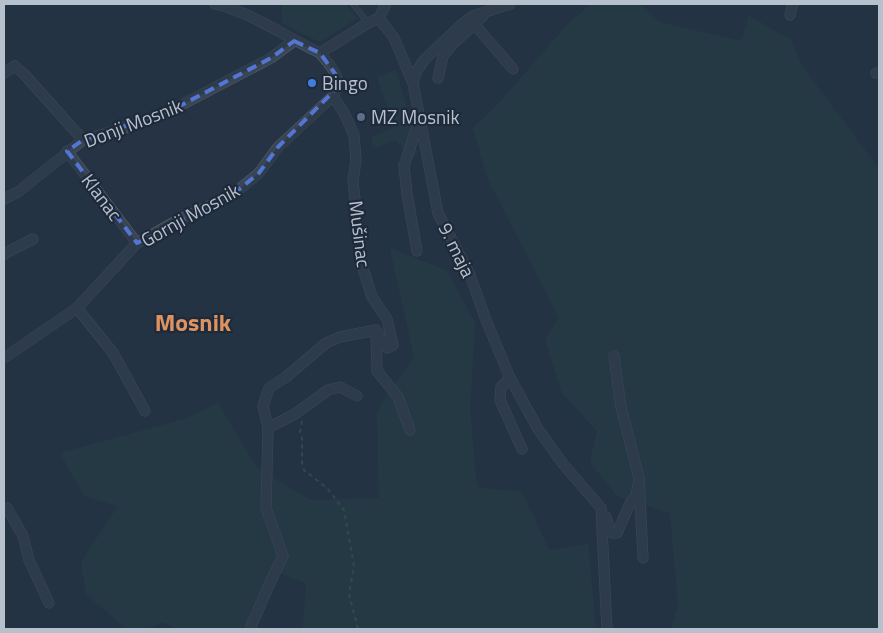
<svg xmlns="http://www.w3.org/2000/svg" width="883" height="633" font-family="'Titillium Web',sans-serif">
	<style>
		.green { fill: #274245 }
		.lines { fill: none; stroke-linecap: round; stroke-linejoin: round }
		.service-casing { stroke: #586371; stroke-width: 6 }
		.minor-casing { stroke: #586371; stroke-width: 11 }
		.path { stroke: #455f61; stroke-width: 2; stroke-dasharray: 4 4; stroke-linecap: butt }
		.service { stroke: #394553; stroke-width: 5 }
		.minor { stroke: #394553; stroke-width: 10 }
		.marked { fill: none; stroke: #5376d4; stroke-width: 4; stroke-dasharray: 10 6; stroke-linejoin: round }
		.shop-dot { fill: #3f7fe0; stroke: #1e2a39; stroke-width: 2 }
		.service-dot { fill: #5c6f8a; stroke: #1e2a39; stroke-width: 2 }
		.labels { text-anchor: middle; stroke-width: 4.5; stroke-linejoin: round; paint-order: stroke }
		.poi-label { font-size: 19px; fill: #b7c0cd; stroke: #1e2a39; text-anchor: start }
		.street-label { font-size: 19px; fill: #b7c0cd; stroke: #1e2a39 }
		.district-label { font-size: 24px; font-weight: bold; fill: #dd9361; stroke: #1e2a39 }
	</style>
	<rect width="100%" height="100%" fill="#253344"/>
	<g class="green">
		<path d="M282,4H345L357,18L320,42L282,23Z"/>
		<path d="M591,4H633L643,6L659,22L741,41L749,16L791,40L802,66L879,169V629H671L678,604L670,513L617,496L590,462L597,431L562,393L545,339L559,318L487,177L473,128L498,104L567,25Z"/>
		<path d="M396,70L410,119L418,155L408,154L396,140L373,148L371,137L392,128L387,106L377,77Z"/>
		<path d="M390,248L447,271L475,322L470,410L477,487L522,492L549,550L588,544L596,629H303L306,583L279,573L246,629H177L163,622L146,629H127L86,594L81,562L118,506L84,496L60,453L185,419L218,403L257,468L310,500L379,498L377,412L414,357Z"/>
	</g>
	<g class="lines">
		<defs>
			<path id="service" d="M353,4L368,23"/>
			<g id="minor">
				<path d="M215,4C253,13 284,36 320,53L368,23L379,18L386,4"/>
				<path d="M790,15L793,4"/>
				<path d="M379,18L394,38L413,83L438,213L470,275L486,320L510,378L538,429L563,464L601,508L607,629"/>
				<path d="M474,24L513,69"/>
				<path d="M4,73L15,66L24,74L83,140"/>
				<path d="M876,73H879"/>
				<path d="M438,78L443,56L452,45L483,16"/>
				<path d="M413,83L416,72L425,59L461,25L473,16L510,4"/>
				<path d="M333,96L344,113L354,135L356,160L353,181L362,265L372,297L387,319L393,345L387,348L376,330"/>
				<path d="M67,151L137,243"/>
				<path d="M4,199L18,192L83,140L131,126L170,111L271,58L294,41"/>
				<path d="M417,251L407,194L404,166L419,121"/>
				<path d="M4,254L33,239"/>
				<path d="M77,308L113,353L145,411"/>
				<path d="M376,331L377,371L398,397L410,430"/>
				<path d="M614,356L621,407L639,478"/>
				<path d="M4,358L77,308L137,243L174,222L231,196L259,173L278,147L333,96C344,76 332,69 320,53"/>
				<path d="M510,378L501,387L500,400L522,449"/>
				<path d="M268,428L295,414L328,390L340,387L357,396"/>
				<path d="M4,509L7,508L23,536L29,560L49,603"/>
				<path d="M606,517L608,523V530L612,533H617L631,501L636,497L639,478L643,558"/>
				<path d="M250,629L269,585L283,556L266,508L268,428L263,406L269,388L286,377L326,343L340,337L376,330"/>
			</g>
		</defs>
		<use href="#service" class="service-casing"/>
		<use href="#minor" class="minor-casing"/>
		<path class="path" d="M302,421L300,432L302,438V463L304,470L327,488L344,510L354,566L349,594L358,629"/>
		<use href="#service" class="service"/>
		<use href="#minor" class="minor"/>
	</g>
	<path d="M0 0H883V633H0ZM294,41L320,53L336,75L337,88L278,147L259,173L231,196L137,243L67,151L83,140L170,111L271,58Z" fill="#253344" fill-opacity=".55" fill-rule="evenodd"/>
	<path class="marked" d="M294,41L320,53L336,75L337,88L278,147L259,173L231,196L137,243L67,151L83,140L170,111L271,58Z"/>
	<circle class="shop-dot" cx="312" cy="83" r="5"/>
	<circle class="service-dot" cx="361" cy="117" r="5"/>
	<g class="labels">
		<g class="poi-label">
			<text x="322" y="90">Bingo</text>
			<text x="371" y="124">MZ Mosnik</text>
		</g>
		<g class="street-label">
			<text transform="translate(133 123) rotate(-21)" y="7">Donji Mosnik</text>
			<text transform="translate(102 197) rotate(53)" y="7">Klanac</text>
			<text transform="translate(190 215) rotate(-29)" y="7">Gornji Mosnik</text>
			<text transform="translate(360 234) rotate(83)" y="7">Mušinac</text>
			<text transform="translate(457 250) rotate(64)" y="7">9. maja</text>
		</g>
		<g class="district-label">
			<text x="193" y="331">Mosnik</text>
		</g>
	</g>
	<rect width="883" height="633" fill="none" stroke="#b7c0cd" stroke-width="10"/>
</svg>
